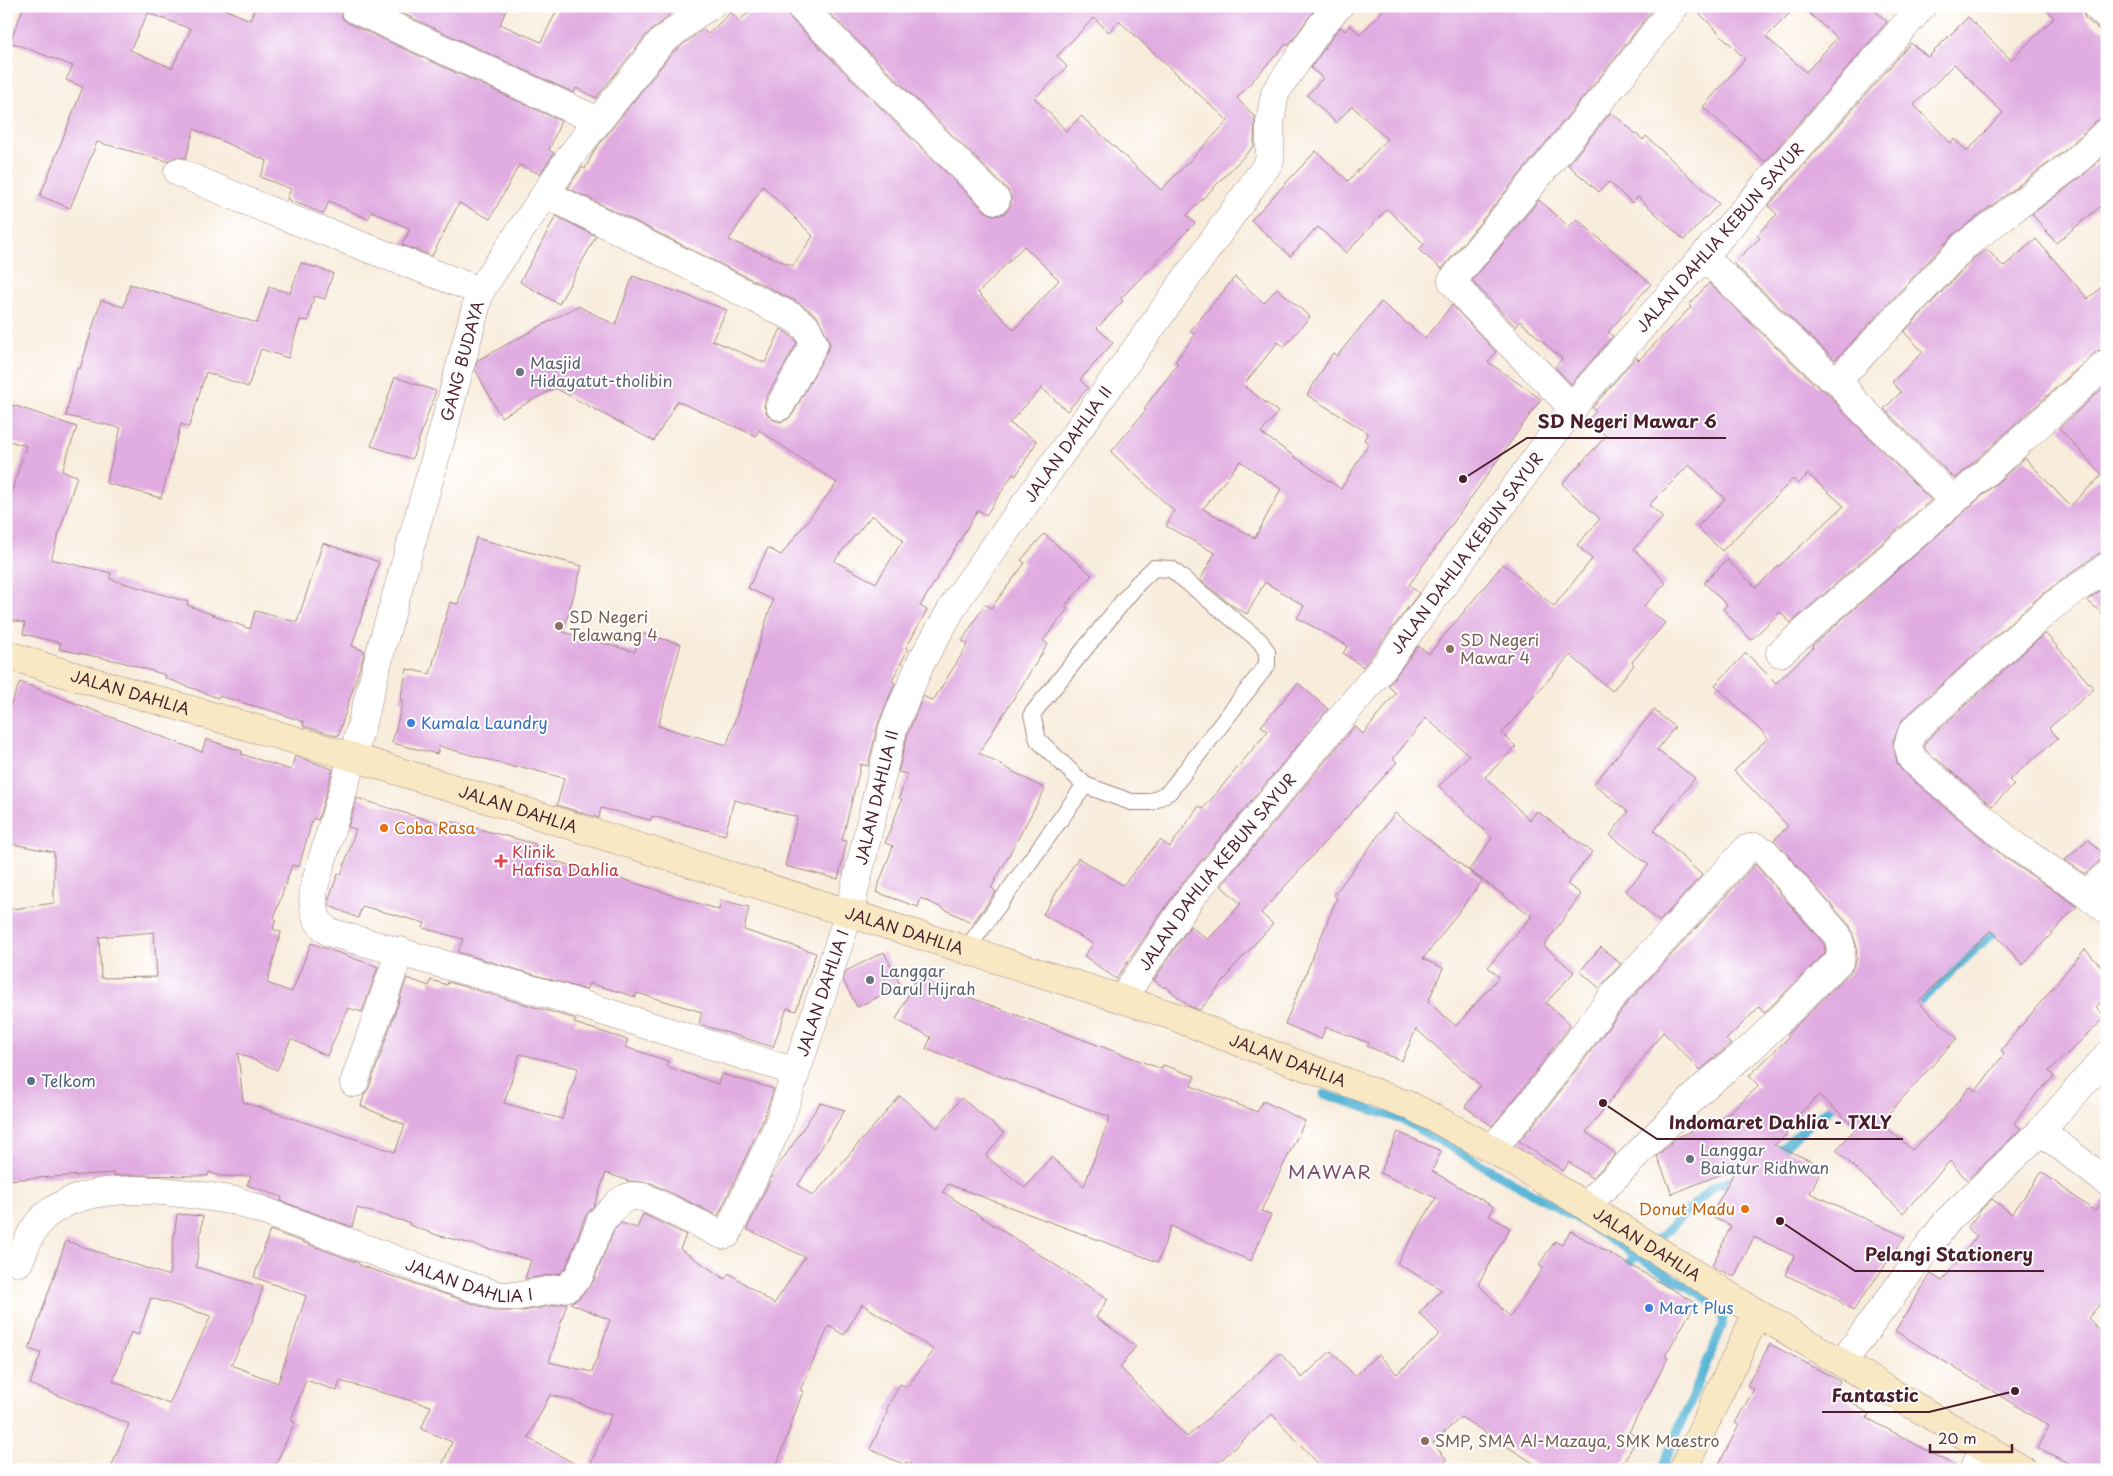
<svg xmlns="http://www.w3.org/2000/svg" width="2113" height="1476" font-family="'Playpen Sans',sans-serif">
	<style>
		.lines { fill: none; stroke-linecap: round; stroke-linejoin: round }
		.stream { stroke: #58b6d6; stroke-width: 9 }
		.building { fill: #e1ace1; fill-rule: evenodd }
		.lane-casing { stroke: #a18683; stroke-width: 18 }
		.street-casing { stroke: #a18683; stroke-width: 29 }
		.secondary-casing { stroke: #a18683; stroke-width: 29 }
		.lane { stroke: #fff; stroke-width: 16 }
		.street { stroke: #fff; stroke-width: 28 }
		.secondary { stroke: #f8e8c3; stroke-width: 28 }
		.worship-dot { fill: #6b7280; stroke: #fff; stroke-width: 2 }
		.education-dot { fill: #8d6e63; stroke: #fff; stroke-width: 2 }
		.shop-dot { fill: #3f7fe0; stroke: #fff; stroke-width: 2 }
		.food-dot { fill: #e8710a; stroke: #fff; stroke-width: 2 }
		.health-dot { fill: #e0444e; stroke: #fff; stroke-width: 2 }
		.service-dot { fill: #5c6f8a; stroke: #fff; stroke-width: 2 }
		.labels { text-anchor: middle; stroke-width: 4; stroke-linejoin: round; paint-order: stroke }
		.street-label { font-size: 16px; fill: #4a1f2b; stroke: #fff }
		.worship-label { font-size: 16px; fill: #5b616d; stroke: #fff; text-anchor: start }
		.education-label { font-size: 16px; fill: #785e54; stroke: #fff; text-anchor: start }
		.shop-label { font-size: 16px; fill: #366cbe; stroke: #fff; text-anchor: start }
		.food-label { font-size: 16px; fill: #c56008; stroke: #fff; text-anchor: start }
		.health-label { font-size: 16px; fill: #be3a42; stroke: #fff; text-anchor: start }
		.service-label { font-size: 16px; fill: #4e5e75; stroke: #fff; text-anchor: start }
		.quarter-label { font-size: 19px; letter-spacing: 1px; fill: #7f506b; stroke: #fff }
		.leader { fill: none; stroke: #4a1f2b; stroke-width: 2 }
		.callout-dot { fill: #4a1f2b; stroke: #fff; stroke-width: 2 }
		.callout-label { font-size: 18px; text-anchor: middle; font-weight: bold; fill: #4a1f2b; stroke: #fff; stroke-width: 4; stroke-linejoin: round; paint-order: stroke }
	</style>
	<rect width="100%" height="100%" fill="#fff"/>
	<filter id="ink" filterUnits="userSpaceOnUse"><feTurbulence type="fractalNoise" baseFrequency=".02" numOctaves="2"/><feDisplacementMap in="SourceGraphic" scale="10" xChannelSelector="R" yChannelSelector="G"/><feConvolveMatrix kernelMatrix="1 2 1 2 8 2 1 2 1" color-interpolation-filters="sRGB"/></filter>
	<filter id="wash" filterUnits="userSpaceOnUse"><feTurbulence type="fractalNoise" baseFrequency=".0096" numOctaves="4" result="noise"/><feDisplacementMap in="SourceGraphic" scale="20" xChannelSelector="R" yChannelSelector="G"/><feGaussianBlur stdDeviation="1.12" result="paint"/><feColorMatrix in="noise" values="0 0 0 0 0 0 0 0 0 0 0 0 0 0 0 0 0 1.4 0 .05"/><feComposite in="paint" operator="in"/></filter>
	<g filter="url(#wash)">
		<rect width="100%" height="100%" fill="#f8ecdb"/>
		<g class="lines">
			<g class="stream">
				<path d="M1911,1010L2000,926"/>
				<path d="M1324,1094L1403,1120L1574,1217L1716,1304L1723,1313L1722,1327L1661,1470"/>
				<path d="M1772,1156L1841,1099"/>
				<path d="M1621,1271L1636,1255L1663,1235L1712,1187L1740,1176"/>
			</g>
		</g>
		<g id="blocks">
			<g class="building">
				<path d="M24,6H217L250,20L256,6H340L342,18L348,23L561,121L549,150L554,153L540,174L519,165L490,219L459,203L432,256L402,245L410,229L372,211L368,219L329,201L324,214L287,199L291,189L260,177L267,161L194,129L186,158L176,157L167,161L97,142L70,208L40,196L83,87L66,80L73,66L10,42ZM148,13L191,29L172,68L130,50Z"/>
				<path d="M386,6H508L500,24L541,42L559,6H673L668,17L648,33L596,98L576,88L574,93Z"/>
				<path d="M756,6H785L789,17L985,211L993,215H1001L1007,211L1011,204V196L1007,189L822,6H1317L1288,46L1286,44L1237,98L1255,117L1254,146L1187,215L1195,223L1121,298L1123,301L1097,328L1113,343L1080,380L1088,388L1067,411L1042,388L1009,423L1037,441L1016,476L1013,474L986,515L978,510L920,606L927,610L906,648L908,649L892,681L895,683L878,724L868,766L861,764L842,840L847,841L838,879L785,866L797,817L734,800L725,835L652,816L651,820L601,808L599,818L557,805L564,778L518,766L517,768L439,746L437,754L392,743L403,701L400,700L407,669L430,674L450,602L458,604L476,538L582,566L563,632L635,652L640,633L681,644L658,726L727,745L773,600L748,588L768,548L781,555L837,483L759,430L756,436L677,401L654,441L555,388L501,417L475,369L478,360L578,306L615,325L633,276L727,310L712,340L765,363L781,329L794,338L797,343L766,398L764,406L767,414L773,420L781,422L788,419L793,414L830,345L828,338L817,316L801,304L568,188L582,167L585,169L594,151L671,54L703,29L708,34L731,12L739,21ZM1094,18L1109,32L1119,21L1228,121L1161,190L1081,116L1066,131L1035,98L1067,67L1057,56ZM763,186L813,236L793,266L729,240ZM1024,246L1059,280L1014,330L978,293ZM872,515L903,540L876,583L834,561Z"/>
				<path d="M1386,6H1655L1617,56L1442,269L1419,250L1424,244L1387,209L1346,253L1318,227L1290,256L1251,220L1316,151L1348,181L1387,139L1352,106L1336,123L1307,95L1323,78L1311,68L1335,33L1341,27L1345,31L1350,25L1360,35Z"/>
				<path d="M1692,6H1797L1766,37L1806,72L1837,38L1801,6H1870L1887,22L1765,162L1703,107L1745,59Z"/>
				<path d="M2043,6H2081L2085,18L2097,28L2107,31V117L2096,121L2063,152L1954,234L1835,360L1733,263L1760,238L1757,235L1777,214L1768,206L1911,43L1928,57L1968,17L2011,60L2054,18ZM1954,64L2003,113L1967,151L1954,139L1951,143L1914,105Z"/>
				<path d="M1611,112L1643,140L1646,136L1719,204L1684,240L1638,197L1632,203L1609,182L1599,192L1568,165Z"/>
				<path d="M2107,154V201L2056,243L2032,214L2082,176Z"/>
				<path d="M1539,200L1569,227L1577,219L1651,284L1608,332L1613,336L1571,384L1555,367L1562,359L1520,321L1516,327L1472,281Z"/>
				<path d="M556,216L596,236L559,304L520,282Z"/>
				<path d="M2036,239L2088,299L2107,282V348L2097,351L1955,479L1884,409L1901,392L1892,382L1923,352L1904,332L1974,258L1987,249L2003,267Z"/>
				<path d="M301,263L333,273L325,299L314,296L308,321L300,320L288,358L261,349L248,387L206,372L189,427L181,424L161,498L106,483L121,428L66,416L77,368L80,369L101,300L124,307L130,284L257,323L269,287L290,293Z"/>
				<path d="M1235,277L1264,303L1277,288L1310,317L1284,347L1278,342L1245,383L1247,385L1245,387L1278,412L1261,433L1341,489L1369,443L1364,440L1368,433L1307,395L1333,353L1337,356L1381,302L1425,338L1452,305L1496,352L1488,362L1541,399L1409,585L1419,593L1363,667L1343,653L1348,646L1297,618L1304,606L1265,582L1247,614L1233,606L1200,580L1215,553L1166,526L1174,511L1111,452L1146,410L1144,408L1178,364L1175,361L1195,335L1190,331ZM1240,461L1281,489L1255,538L1203,509Z"/>
				<path d="M1709,283L1818,387L1828,393L1843,412L1931,500L1791,623L1780,612L1751,640L1723,609L1727,605L1704,583L1727,560L1756,587L1844,506L1808,474L1798,484L1793,479L1722,551L1697,527L1725,499L1689,465L1649,505L1663,517L1634,549L1666,583L1644,606L1665,623L1632,662L1634,665L1612,691L1570,655L1502,733L1516,747L1485,777L1530,820L1537,811L1592,852L1567,884L1581,894L1544,946L1574,972L1546,1003L1571,1025L1521,1091L1492,1126L1465,1107L1480,1085L1416,1029L1402,1061L1367,1046L1369,1043L1326,1027L1321,1039L1285,1024L1337,898L1334,895L1395,813L1482,881L1423,959L1443,968L1428,1002L1456,1026L1499,977L1488,967L1532,916L1469,870L1492,838L1439,786L1469,755L1426,718L1393,759L1397,762L1261,913L1273,924L1230,971L1231,972L1200,1010L1189,1006L1165,986L1164,988L1154,980L1190,926L1208,940L1241,904L1221,886L1352,729L1355,726L1363,734L1396,693L1388,686L1418,646L1429,654L1503,564L1554,606L1592,559L1577,545L1600,519L1562,484L1606,436L1588,420L1596,411L1592,408L1636,357L1639,360L1691,307L1689,305Z"/>
				<path d="M395,377L436,391L412,459L371,446Z"/>
				<path d="M2107,384V552L2098,554L2041,595L1902,720L1893,741L1897,763L1902,771L2004,857L2077,906L2023,965L1991,930L1918,1002L1957,1038L1881,1122L1912,1150L1940,1123L1970,1087L1976,1091L2004,1054L2001,1050L2085,949L2107,973V996L2096,1007L2106,1017L2049,1071L2054,1077L2038,1092L2014,1123L2021,1129L1967,1180L1950,1161L1903,1213L1836,1150L1856,1128L1819,1095L1783,1130L1787,1134L1774,1145L1823,1166L1810,1193L1905,1237L1853,1311L1834,1297L1785,1275L1794,1256L1754,1237L1734,1277L1712,1266L1731,1226L1711,1216L1736,1168L1672,1194L1657,1156L1676,1138L1723,1118L1759,1086L1749,1076L1789,1037L1787,1035L1851,971L1856,961L1857,948L1850,926L1774,840L1788,826L1734,771L1768,738L1715,685L1746,653L1776,683L1813,648L1812,646L2025,458L2070,506L2102,475L2059,428Z"/>
				<path d="M13,405L77,427L62,471L77,476L51,559L111,573L110,579L188,602L187,605L250,629L255,611L297,622L323,543L379,562L352,646L365,651L338,736L303,726L304,722L272,711L219,696L218,698L165,678L166,675L122,662L59,649L61,643L23,634L25,623L6,619V509L26,446L6,440V424Z"/>
				<path d="M1044,534L1092,575L1065,606L1068,608L1043,641L1048,644L979,753L1045,789L991,888L996,891L973,923L921,898L918,907L876,892L893,846L885,843L902,799L899,798L907,774L898,772L908,733L923,696L933,701L968,644L962,641L985,604L991,608L1025,563L1021,560Z"/>
				<path d="M2107,586V618L2087,600Z"/>
				<path d="M2045,633L2094,689L2049,728L2058,738L2009,780L2014,785L1992,806L1926,750L1924,745L1926,741Z"/>
				<path d="M20,682L202,752L206,739L242,751L241,754L291,770L295,756L333,769L318,820L313,818L299,867L292,865L274,918L276,919L273,929L281,932L267,983L292,992L311,943L378,967L362,1012L348,1008L327,1056L291,1039L277,1070L238,1053L243,1102L395,1152L405,1125L361,1106L364,1095L369,1088L407,978L429,986L431,980L447,985L448,982L576,1019L574,1023L628,1040L625,1047L668,1061L666,1066L718,1084L721,1074L774,1089L763,1120L718,1216L651,1183L629,1181L606,1173L594,1206L586,1215L566,1267L560,1273L525,1279L531,1260L437,1235L409,1225L410,1223L357,1208L352,1227L281,1201L282,1197L247,1185L251,1176H220L209,1172L208,1176L114,1175V1173L6,1180V910L54,903V852L6,843V716ZM154,932L157,977L101,978L99,937ZM520,1054L578,1068L562,1119L504,1103Z"/>
				<path d="M1298,683L1328,709L1180,886L1116,979L1084,956L1093,944L1043,914L1078,858L1123,885L1160,840L1170,847L1199,806L1203,809L1268,731L1261,726Z"/>
				<path d="M1654,710L1675,727L1657,750L1695,778L1654,831L1702,875L1659,922L1626,891L1649,865L1610,835L1628,812L1594,784Z"/>
				<path d="M357,798L443,825L445,820L536,844L533,856L613,876L719,910L721,900L749,907L744,930L816,953L796,1011L787,1008L773,1047L699,1024L702,1012L637,993L636,997L589,983L586,990L458,952L463,939L423,928L425,923L362,906L358,918L330,906L329,898L338,874L341,875L356,829L348,827Z"/>
				<path d="M2088,839L2105,856L2085,874L2065,860Z"/>
				<path d="M1755,864L1824,944L1825,953L1764,1013L1759,1007L1726,1040L1731,1044L1700,1070L1663,1032L1586,1132L1616,1154L1592,1178L1569,1162L1563,1171L1519,1141L1545,1111L1628,1002Z"/>
				<path d="M1601,947L1621,964L1599,988L1580,971Z"/>
				<path d="M884,952L901,986L857,1007L843,980L846,971Z"/>
				<path d="M919,972L946,984L944,988L1162,1069L1163,1065L1195,1076L1191,1086L1257,1112L1263,1101L1305,1121L1261,1211L1271,1215L1251,1261L1171,1226L1158,1262L948,1184L943,1192L1108,1299L1096,1317L1136,1346L1120,1367L1187,1437L1280,1353L1302,1378L1331,1351L1355,1376L1378,1354L1397,1374L1440,1334L1419,1313L1442,1290L1397,1263L1436,1198L1380,1173L1398,1132L1441,1151L1432,1171L1494,1207L1489,1216L1510,1228L1478,1284L1510,1317L1543,1268L1539,1265L1555,1241L1561,1245L1571,1231L1696,1303L1665,1356L1668,1358L1629,1432L1638,1438L1618,1470H1544L1461,1417L1433,1443L1447,1460L1436,1470H1324L1272,1414L1210,1470H923L906,1462L905,1465L870,1449L888,1411L886,1410L900,1384L907,1387L934,1350L862,1304L844,1335L829,1326L800,1390L803,1391L775,1470H588L611,1415L570,1400L550,1395L528,1438L586,1470H440L452,1442L421,1429L431,1406L340,1381L337,1391L306,1380L291,1420L295,1422L273,1470H110L129,1424L30,1384L41,1353L29,1349L66,1241L169,1276L177,1214L203,1216L196,1267L263,1287L252,1322L231,1365L278,1383L306,1296L254,1277L270,1230L359,1263V1265L495,1311H523L567,1303L549,1362L592,1372L610,1320L570,1303L579,1298L593,1282L614,1230L621,1223L637,1228L643,1214L686,1235L680,1249L725,1279L729,1273L774,1304L805,1257L747,1229L773,1174L820,1103L845,1110L798,1185L813,1196L900,1096L937,1128L961,1098L1004,1133L986,1156L1025,1188L1051,1157L1084,1186L1110,1117L926,1049L931,1037L896,1020ZM151,1298L211,1316L169,1404L113,1381L131,1332L138,1335Z"/>
				<path d="M2042,1172L2094,1211L2107,1198V1296L2088,1318L2107,1338V1470H2083L2038,1448L2049,1426L1895,1331L1931,1274L1942,1281L1977,1236L1967,1228L1981,1210L1992,1199L2012,1214Z"/>
				<path d="M1770,1344L1840,1381L1834,1391L1869,1414L1867,1418L1958,1467L1957,1470H1716L1739,1425L1735,1423L1754,1389L1747,1385Z"/>
			</g>
		</g>
	</g>
	<g filter="url(#ink)">
		<use href="#blocks" fill-opacity="0" stroke="#a18683" stroke-width="1"/>
		<g class="lines">
			<defs>
				<path id="lane" d="M966,950L1085,785L1131,802H1151L1169,792L1267,665V652L1260,641L1171,569L1154,568L1138,583L1032,714L1038,740L1085,785"/>
				<g id="street">
					<path d="M710,6L695,15L660,43L572,154L480,291L443,431L383,642L353,757L314,887C312,904 313,921 329,932L555,996L796,1072"/>
					<path d="M800,6L996,200"/>
					<path d="M2096,6L2107,16"/>
					<path d="M355,9L598,121"/>
					<path d="M178,172L268,210L480,291"/>
					<path d="M546,194L794,318L807,328L814,344L780,406"/>
					<path d="M1704,257L1829,376L1838,380L1964,246L2073,164L2107,132"/>
					<path d="M1838,380L1854,401L1954,501"/>
					<path d="M1573,408L1474,307L1452,281L1629,66L1675,6"/>
					<path d="M2107,567L2051,607L1912,732L1908,745L1912,759L2014,845L2087,894L2107,910"/>
					<path d="M1780,653L1954,501L2107,363"/>
					<path d="M2087,894L2107,875"/>
					<path id="s1" d="M1122,999L1192,896L1385,665L1583,394L1922,6"/>
					<path d="M354,1083L400,951"/>
					<path d="M2041,1131L2107,1182"/>
					<path d="M1492,1149L1533,1101L1616,992L1747,849L1756,847L1765,852L1838,936L1841,947L1840,960L1751,1048L1704,1087L1586,1206"/>
					<path id="s2" d="M19,1262C26,1246 32,1227 45,1216C93,1175 181,1193 237,1201L448,1279L500,1296H520L568,1287L579,1276L601,1221L619,1202L626,1198L632,1196L644,1197L722,1235L727,1234L778,1126L849,913L893,728L921,662L958,598L1270,161V123L1275,93L1323,23L1339,6"/>
					<path d="M1842,1363L1948,1220L2041,1131L2107,1056"/>
					<path d="M1973,1470L1985,1448"/>
				</g>
				<g id="secondary">
					<path id="s3" d="M6,654L57,671L353,757L1122,999L1170,1015L1220,1035L1411,1106L1492,1149L1586,1206L1757,1313L2023,1470"/>
					<path d="M1683,1470L1757,1313"/>
				</g>
			</defs>
			<use href="#lane" class="lane-casing"/>
			<use href="#street" class="street-casing"/>
			<use href="#secondary" class="secondary-casing"/>
			<use href="#lane" class="lane"/>
			<use href="#street" class="street"/>
			<use href="#secondary" class="secondary"/>
		</g>
	</g>
	<g class="worship-dot">
		<circle cx="520" cy="372" r="5"/>
		<circle cx="870" cy="980" r="5"/>
		<circle cx="1690" cy="1159" r="5"/>
	</g>
	<g class="education-dot">
		<circle cx="559" cy="626" r="5"/>
		<circle cx="1450" cy="649" r="5"/>
		<circle cx="1425" cy="1441" r="5"/>
	</g>
	<g class="shop-dot">
		<circle cx="411" cy="723" r="5"/>
		<circle cx="1649" cy="1308" r="5"/>
	</g>
	<g class="food-dot">
		<circle cx="384" cy="828" r="5"/>
		<circle cx="1745" cy="1209" r="5"/>
	</g>
	<path class="health-dot" d="M498.5 853.5h5v5h5v5h-5v5h-5v-5h-5v-5h5z"/>
	<circle class="service-dot" cx="31" cy="1081" r="5"/>
	<g class="labels">
		<g class="street-label">
			<text dy="6" stroke="none"><textPath href="#s1" startOffset="969">JALAN DAHLIA KEBUN SAYUR</textPath></text>
			<text transform="translate(462 361) rotate(-75)" y="6">GANG BUDAYA</text>
			<text dy="6" stroke="none"><textPath href="#s2" startOffset="1688">JALAN DAHLIA II</textPath></text>
			<text dy="6" stroke="none"><textPath href="#s1" startOffset="564">JALAN DAHLIA KEBUN SAYUR</textPath></text>
			<text dy="6" stroke="none"><textPath href="#s3" startOffset="130">JALAN DAHLIA</textPath></text>
			<text dy="6" stroke="none"><textPath href="#s2" startOffset="1282">JALAN DAHLIA II</textPath></text>
			<text dy="6" stroke="none"><textPath href="#s3" startOffset="535">JALAN DAHLIA</textPath></text>
			<text dy="6" stroke="none"><textPath href="#s1" startOffset="159">JALAN DAHLIA KEBUN SAYUR</textPath></text>
			<text dy="6" stroke="none"><textPath href="#s3" startOffset="940">JALAN DAHLIA</textPath></text>
			<text dy="6" stroke="none"><textPath href="#s2" startOffset="1079">JALAN DAHLIA I</textPath></text>
			<text dy="6" stroke="none"><textPath href="#s3" startOffset="1345">JALAN DAHLIA</textPath></text>
			<text dy="6" stroke="none"><textPath href="#s3" startOffset="1750">JALAN DAHLIA</textPath></text>
			<text dy="6" stroke="none"><textPath href="#s2" startOffset="498">JALAN DAHLIA I</textPath></text>
		</g>
		<g class="worship-label">
			<text x="530" y="369">Masjid<tspan x="530" dy="18">Hidayatut-tholibin</tspan></text>
			<text x="880" y="977">Langgar<tspan x="880" dy="18">Darul Hijrah</tspan></text>
			<text x="1700" y="1156">Langgar<tspan x="1700" dy="18">Baiatur Ridhwan</tspan></text>
		</g>
		<g class="education-label">
			<text x="569" y="623">SD Negeri<tspan x="569" dy="18">Telawang 4</tspan></text>
			<text x="1460" y="646">SD Negeri<tspan x="1460" dy="18">Mawar 4</tspan></text>
			<text x="1435" y="1447">SMP, SMA Al-Mazaya, SMK Maestro</text>
		</g>
		<g class="shop-label">
			<text x="421" y="729">Kumala Laundry</text>
			<text x="1659" y="1314">Mart Plus</text>
		</g>
		<g class="food-label">
			<text x="394" y="834">Coba Rasa</text>
			<text x="1735" y="1215" text-anchor="end">Donut Madu</text>
		</g>
		<g class="health-label">
			<text x="512" y="858">Klinik<tspan x="512" dy="18">Hafisa Dahlia</tspan></text>
		</g>
		<g class="service-label">
			<text x="41" y="1087">Telkom</text>
		</g>
		<g class="quarter-label">
			<text x="1330" y="1179">MAWAR</text>
		</g>
	</g>
	<path class="leader" d="M1463 479L1527 438H1726M1603 1103L1657 1139H1903M1780 1221L1855 1271H2044M2015 1391L1929 1412H1822"/>
	<g class="callout-dot">
		<circle cx="1463" cy="479" r="5"/>
		<circle cx="1603" cy="1103" r="5"/>
		<circle cx="1780" cy="1221" r="5"/>
		<circle cx="2015" cy="1391" r="5"/>
	</g>
	<g class="callout-label">
		<text x="1627" y="428">SD Negeri Mawar 6</text>
		<text x="1780" y="1129">Indomaret Dahlia - TXLY</text>
		<text x="1949" y="1261">Pelangi Stationery</text>
		<text x="1875" y="1402">Fantastic</text>
	</g>
	<rect width="2113" height="1476" fill="none" stroke="#fff" stroke-width="25"/>
	<path d="M1930 1444v8h82v-8" fill="none" stroke="#4a1f2b" stroke-width="2.5"/>
	<text x="1938" y="1444" font-size="15" fill="#4a1f2b" stroke="#ffffff" stroke-width="4" paint-order="stroke">20 m</text>
</svg>
